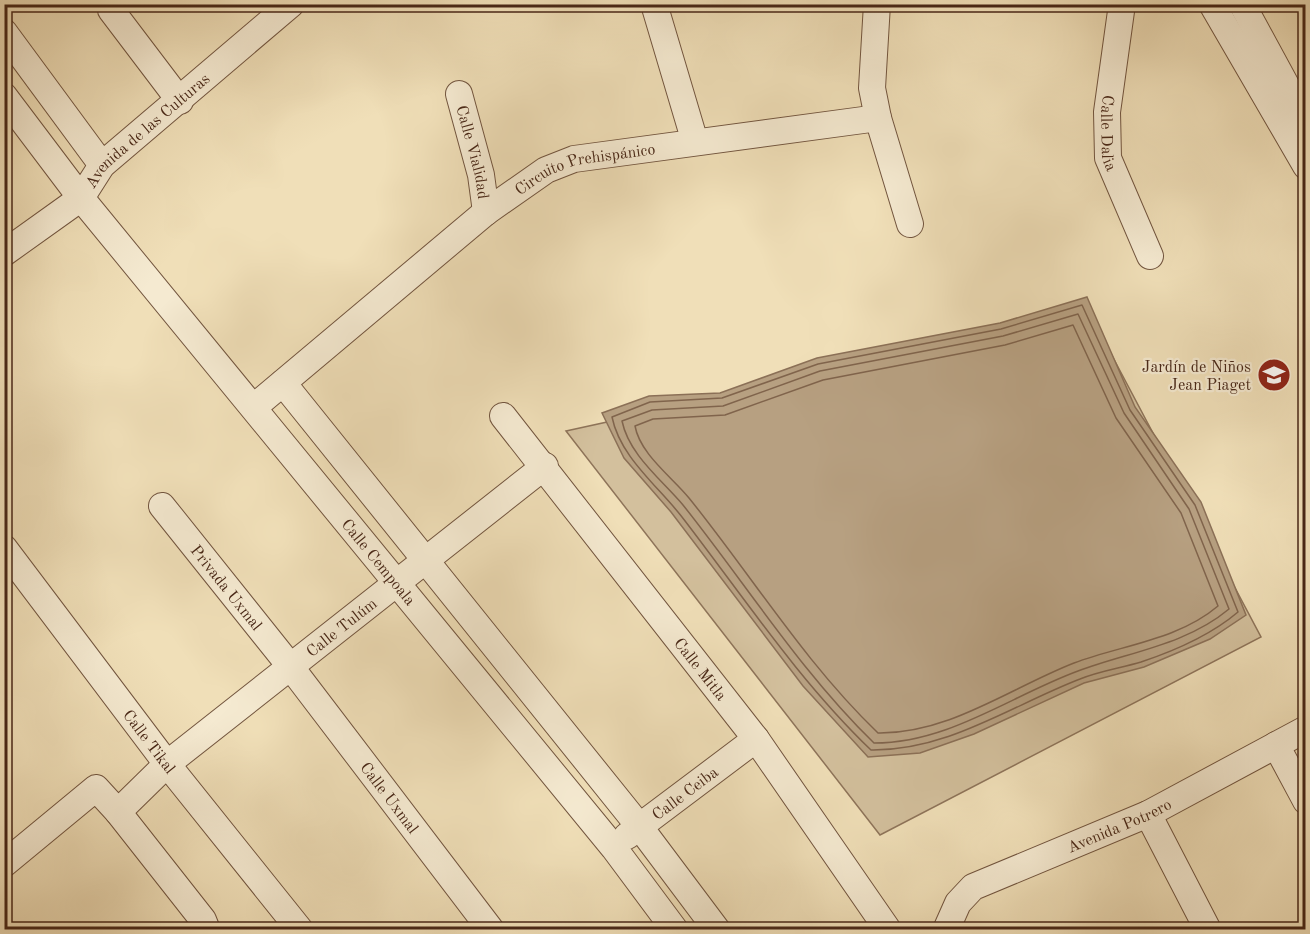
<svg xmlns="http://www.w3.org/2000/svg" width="1310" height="934" font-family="'Old Standard TT',serif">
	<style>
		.green { fill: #d3c09d; stroke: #8e745a; stroke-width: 1.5 }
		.water { fill: #b7a081; stroke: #8b7057; stroke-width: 1.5 }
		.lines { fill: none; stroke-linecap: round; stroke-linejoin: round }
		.shore { stroke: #80644c; stroke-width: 1.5 }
		.minor-casing { stroke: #72553f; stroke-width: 28 }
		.minor { stroke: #f5ead1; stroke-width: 26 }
		.labels { text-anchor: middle; stroke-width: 4.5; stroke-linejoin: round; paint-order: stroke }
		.street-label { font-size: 16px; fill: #482717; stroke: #f5ead1 }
		.poi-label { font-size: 16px; fill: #482717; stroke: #f5ead1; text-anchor: end }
	</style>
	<rect width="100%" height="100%" fill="#f0dfb8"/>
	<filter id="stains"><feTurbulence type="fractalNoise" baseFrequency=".00333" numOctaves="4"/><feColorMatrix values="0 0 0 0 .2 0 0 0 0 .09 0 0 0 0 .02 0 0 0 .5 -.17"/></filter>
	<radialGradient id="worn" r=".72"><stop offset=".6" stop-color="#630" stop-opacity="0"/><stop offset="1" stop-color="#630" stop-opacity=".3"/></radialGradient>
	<path class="green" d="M1091,316L1261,637L880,835L566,431Z"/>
	<path class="water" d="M1087,297L1135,407L1201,502L1246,615L1210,639L1144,667L1084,683L974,734L920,753L868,757L803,686L671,512L624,458L602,413L649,396L720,393L817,358L1000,323Z"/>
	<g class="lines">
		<g class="shore">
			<path d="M1082,305L1130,410L1195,505L1238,612C1211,635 1174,651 1141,662C1121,668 1099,671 1080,679C1010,706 948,751 871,750C799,681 743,596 682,517C658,486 620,457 612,417L650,402L722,398L818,364L1001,329Z"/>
			<path d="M1078,314L1124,413L1189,509L1229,609C1186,645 1129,652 1078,671C1010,696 949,743 874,743C801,672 746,584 683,505C662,480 629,455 622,421L652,410L723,406L820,371L1003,336Z"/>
			<path d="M1073,325L1116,418L1181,513L1218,606C1178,640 1122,645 1074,663C1010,688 949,734 878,733C805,663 752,576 689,498C672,477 640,454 635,426L653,419L725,415L823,380L1005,345Z"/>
		</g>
		<defs>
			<g id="minor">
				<path d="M654,4L695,142"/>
				<path d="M877,4L872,88L878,118L910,224"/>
				<path id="s1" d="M1122,4L1107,112L1108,158L1150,256"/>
				<path d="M1212,4L1306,166"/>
				<path d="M1242,4L1306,122"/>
				<path d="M111,10L180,101"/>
				<path d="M4,32L102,165"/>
				<path id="s2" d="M459,94L481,175L486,212"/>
				<path id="s3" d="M4,96L81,198L614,848L675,930"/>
				<path id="s4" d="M4,253L81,198L102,165L291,4"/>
				<path d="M283,383L639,826L717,930"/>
				<path id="s5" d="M254,407L486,212L546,170L574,159L878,118"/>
				<path id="s6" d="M503,416L756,739L888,930"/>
				<path id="s7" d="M162,506L290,666L491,930"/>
				<path id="s8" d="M4,548L167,764L300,930"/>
				<path d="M1276,745L1306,801"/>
				<path d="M118,812L203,920L207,930"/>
				<path d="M1148,814L1208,930"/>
				<path id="s9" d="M627,836L756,739"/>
				<path id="s10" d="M4,864L96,788L118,812L167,764L545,466"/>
				<path id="s11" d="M946,930L958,903L973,887L1148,814L1306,729"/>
			</g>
		</defs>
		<use href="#minor" class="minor-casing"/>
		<use href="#minor" class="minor"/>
	</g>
	<defs>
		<symbol id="school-disc" viewBox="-11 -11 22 22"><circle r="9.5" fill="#8f2418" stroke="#f5ead1"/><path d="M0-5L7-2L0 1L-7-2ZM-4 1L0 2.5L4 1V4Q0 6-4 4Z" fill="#fff"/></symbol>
	</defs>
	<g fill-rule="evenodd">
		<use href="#school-disc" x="1255" y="356" width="38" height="38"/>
	</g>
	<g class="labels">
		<g class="street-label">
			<text dy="6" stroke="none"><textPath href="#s4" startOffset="190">Avenida de las Culturas</textPath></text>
			<text dy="6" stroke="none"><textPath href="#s1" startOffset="130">Calle Dalia</textPath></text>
			<text dy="6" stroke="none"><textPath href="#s2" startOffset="60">Calle Vialidad</textPath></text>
			<text dy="6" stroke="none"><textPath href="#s5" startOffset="414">Circuito Prehispánico</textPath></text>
			<text dy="6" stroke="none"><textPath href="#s3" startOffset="598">Calle Cempoala</textPath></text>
			<text dy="6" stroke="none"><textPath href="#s7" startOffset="104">Privada Uxmal</textPath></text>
			<text dy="6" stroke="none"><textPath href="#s10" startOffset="442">Calle Tulúm</textPath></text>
			<text dy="6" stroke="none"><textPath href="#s6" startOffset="321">Calle Mitla</textPath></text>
			<text dy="6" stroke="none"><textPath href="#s8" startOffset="242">Calle Tikal</textPath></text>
			<text dy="6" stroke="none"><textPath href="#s9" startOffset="72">Calle Ceiba</textPath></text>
			<text dy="6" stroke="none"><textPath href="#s7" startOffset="370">Calle Uxmal</textPath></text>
			<text dy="6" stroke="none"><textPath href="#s11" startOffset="210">Avenida Potrero</textPath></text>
		</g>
		<g class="poi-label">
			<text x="1251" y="372">Jardín de Niños<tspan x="1251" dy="18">Jean Piaget</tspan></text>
		</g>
	</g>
	<rect width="1310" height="934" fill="none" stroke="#f0dfb8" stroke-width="24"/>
	<rect x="6" y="6" width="1298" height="922" fill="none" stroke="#482717" stroke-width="3"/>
	<rect x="12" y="12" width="1286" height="910" fill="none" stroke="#482717" stroke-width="1.5"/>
	<rect width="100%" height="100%" filter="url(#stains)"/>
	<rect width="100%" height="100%" fill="url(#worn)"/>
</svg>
